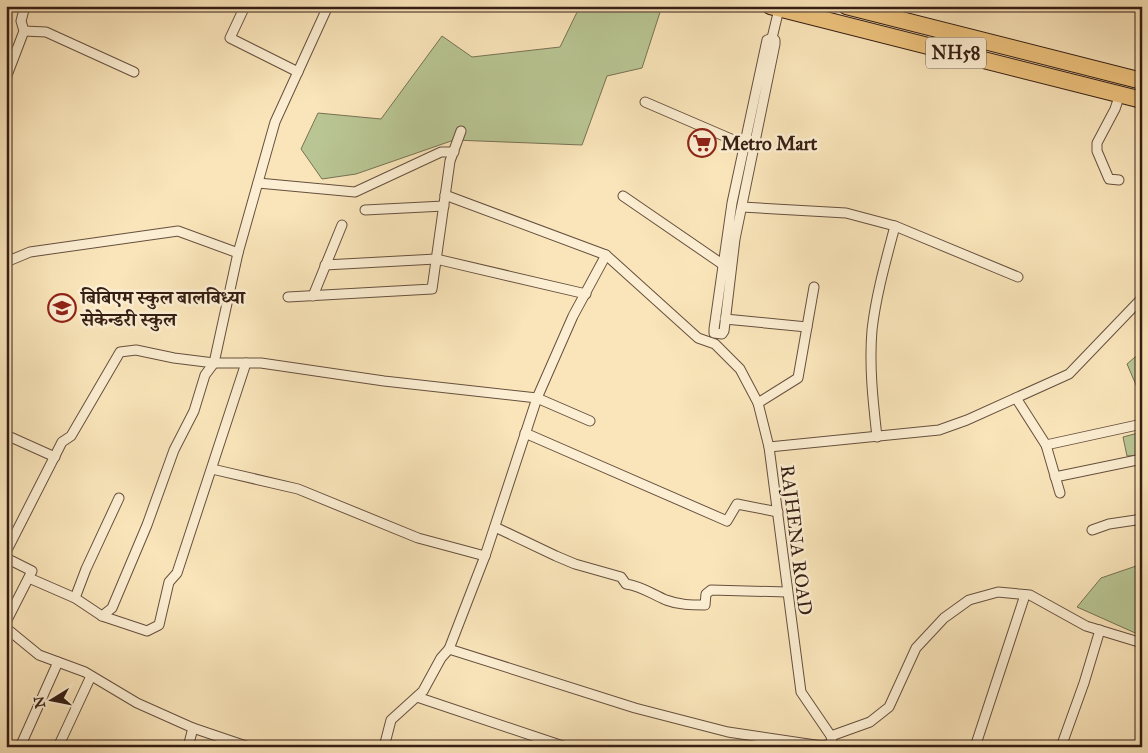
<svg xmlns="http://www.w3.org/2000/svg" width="1148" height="753" font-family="'IM FELL Great Primer','Noto Serif Devanagari',serif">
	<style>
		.green { fill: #b9c694; stroke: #777254 }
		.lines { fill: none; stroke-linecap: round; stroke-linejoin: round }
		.street-casing { stroke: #66503e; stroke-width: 11 }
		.highway-casing { stroke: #351e14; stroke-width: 18 }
		.street { stroke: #fceed2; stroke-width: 9 }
		.highway { stroke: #edc27d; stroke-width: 16 }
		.labels { text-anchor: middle; stroke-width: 5; stroke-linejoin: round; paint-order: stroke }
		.shield { fill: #fceed2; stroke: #715c4d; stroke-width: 1 }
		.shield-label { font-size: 18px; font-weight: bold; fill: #351e14 }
		.poi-label { font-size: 19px; font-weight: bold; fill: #351e14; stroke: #fceed2; text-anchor: start }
		.street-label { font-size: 19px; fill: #351e14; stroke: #fceed2 }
	</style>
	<rect width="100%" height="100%" fill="#fae5ba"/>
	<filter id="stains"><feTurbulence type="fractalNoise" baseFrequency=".004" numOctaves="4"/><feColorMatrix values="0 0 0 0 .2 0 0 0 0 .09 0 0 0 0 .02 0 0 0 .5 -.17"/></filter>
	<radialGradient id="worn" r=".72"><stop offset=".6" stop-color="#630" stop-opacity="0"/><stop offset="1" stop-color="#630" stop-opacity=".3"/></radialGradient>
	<g class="green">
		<path d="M580,6H662L642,68L607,76L582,145L454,140L356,174L322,179L301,149L318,113L381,119L442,36L472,57L560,47Z"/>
		<path d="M1142,351V399L1127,364Z"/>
		<path d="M1142,432V455L1127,456L1123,437Z"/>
		<path d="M1142,564V636L1077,607L1101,578Z"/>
	</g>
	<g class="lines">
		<defs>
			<g id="street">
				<path d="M245,6L230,38L298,72"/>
				<path d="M24,31L46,32L134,72"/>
				<path d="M772,38L775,40V44L735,239L724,331L722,334L714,333V329L732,203L767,40Z"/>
				<path d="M772,38L779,9"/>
				<path d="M6,78L24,31L21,21L25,6"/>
				<path d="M645,102L745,145"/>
				<path d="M1119,180L1109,179L1097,151V143L1115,109L1120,94"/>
				<path d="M258,183L355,192L441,152H454"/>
				<path d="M445,195L606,255L698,338L715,344L740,369L758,403L769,447L801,692L831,736L833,747"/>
				<path d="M623,196L722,264"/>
				<path d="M742,207L846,213L895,226C886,260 876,295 872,330C869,366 873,401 877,437"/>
				<path d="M365,210L444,206"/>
				<path d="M895,226L1018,277"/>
				<path d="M6,262L30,252L178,231L238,253"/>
				<path d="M325,265L436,259L586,294"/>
				<path d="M313,296L342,225"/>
				<path d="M288,297L432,289L450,161L461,131"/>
				<path d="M725,319L807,327"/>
				<path d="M1016,398L1046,445L1060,493"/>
				<path d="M758,403L798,378L814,287"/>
				<path d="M525,433L727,521L737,504L778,512"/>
				<path d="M6,435L55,457"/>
				<path d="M1046,445L1142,424"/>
				<path d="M769,447L939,430L967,420L1069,374L1142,298"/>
				<path d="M212,469L298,489L418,538L485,556"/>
				<path d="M1055,477L1142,459"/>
				<path d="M119,498L86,569L75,598L102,616L112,608L147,525L174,450L194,411L205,375L214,363L238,253L275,122L328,6"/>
				<path d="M495,527L556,556L575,564L621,577L626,584C641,586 652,594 666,600C679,605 691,605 705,605L706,594L711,590L787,592"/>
				<path d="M1092,530L1109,524L1136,520L1142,517"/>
				<path d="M6,552L62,442L71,436L120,352L136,350L174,358L214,363H261L384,381L537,398L590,421"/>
				<path d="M6,558L32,571L6,622"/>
				<path d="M29,578L75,598"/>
				<path d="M102,616L147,631L159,625L169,582L177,573L246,363"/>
				<path d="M6,628L39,655L85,672L137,703L193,728L249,747"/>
				<path d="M449,649L635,708L728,732L822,746L832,744"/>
				<path d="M417,697L566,747"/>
				<path d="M831,736L870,722L889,707L916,648L944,618L969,600L998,592L1030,595L1086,626L1142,643"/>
				<path d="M20,747L58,662"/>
				<path d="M58,747L91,676"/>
				<path d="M188,747L193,728"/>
				<path d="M384,747L391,720L423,691L441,658L449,649L485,556L537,398L573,316L606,255"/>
				<path d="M975,747L1025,595"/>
				<path d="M1061,747L1084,683L1100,630"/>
			</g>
			<g id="highway">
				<path d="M770,6L1142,100"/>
				<path d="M846,6L1142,81"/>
			</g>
		</defs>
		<use href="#street" class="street-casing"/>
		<use href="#highway" class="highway-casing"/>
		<use href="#street" class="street"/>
		<use href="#highway" class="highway"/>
	</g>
	<defs>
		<symbol id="supermarket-ring" viewBox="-11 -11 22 22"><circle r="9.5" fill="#fceed2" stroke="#8f2418" stroke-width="1.5"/><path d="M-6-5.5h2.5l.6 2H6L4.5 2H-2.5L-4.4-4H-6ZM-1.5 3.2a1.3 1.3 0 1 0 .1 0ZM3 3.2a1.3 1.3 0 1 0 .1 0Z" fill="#8f2418"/></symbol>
		<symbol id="school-ring" viewBox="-11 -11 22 22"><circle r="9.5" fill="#fceed2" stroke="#8f2418" stroke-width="1.5"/><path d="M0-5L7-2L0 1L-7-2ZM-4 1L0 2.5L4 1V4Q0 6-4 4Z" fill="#8f2418"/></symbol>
	</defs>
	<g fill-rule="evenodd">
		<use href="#supermarket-ring" x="686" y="127" width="32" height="32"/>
		<use href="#school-ring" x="46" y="292" width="32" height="32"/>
	</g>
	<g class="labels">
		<rect class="shield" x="926" y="37.5" width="60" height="31" rx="4"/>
		<g class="shield-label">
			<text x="956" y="59">NH58</text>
		</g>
		<g class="poi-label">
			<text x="721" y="150">Metro Mart</text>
			<text x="81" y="304">बिबिएम स्कुल बालबिध्या<tspan x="81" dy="22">सेकेन्डरी स्कुल</tspan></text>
		</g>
		<g class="street-label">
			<text transform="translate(797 540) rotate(83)" y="7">RAJHENA ROAD</text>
		</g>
	</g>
	<rect width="1148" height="753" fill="none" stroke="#fae5ba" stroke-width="25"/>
	<rect x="8" y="8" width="1133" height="738" fill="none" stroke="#351e14" stroke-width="2.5"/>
	<rect x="12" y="12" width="1123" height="728" fill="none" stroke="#351e14"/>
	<g transform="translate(52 700) rotate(260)" stroke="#fceed2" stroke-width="4" paint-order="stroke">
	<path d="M0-4L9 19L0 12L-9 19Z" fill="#351e14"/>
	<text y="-8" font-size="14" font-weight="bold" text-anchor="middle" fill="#351e14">N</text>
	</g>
	<rect width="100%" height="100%" filter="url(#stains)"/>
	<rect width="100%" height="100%" fill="url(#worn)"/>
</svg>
